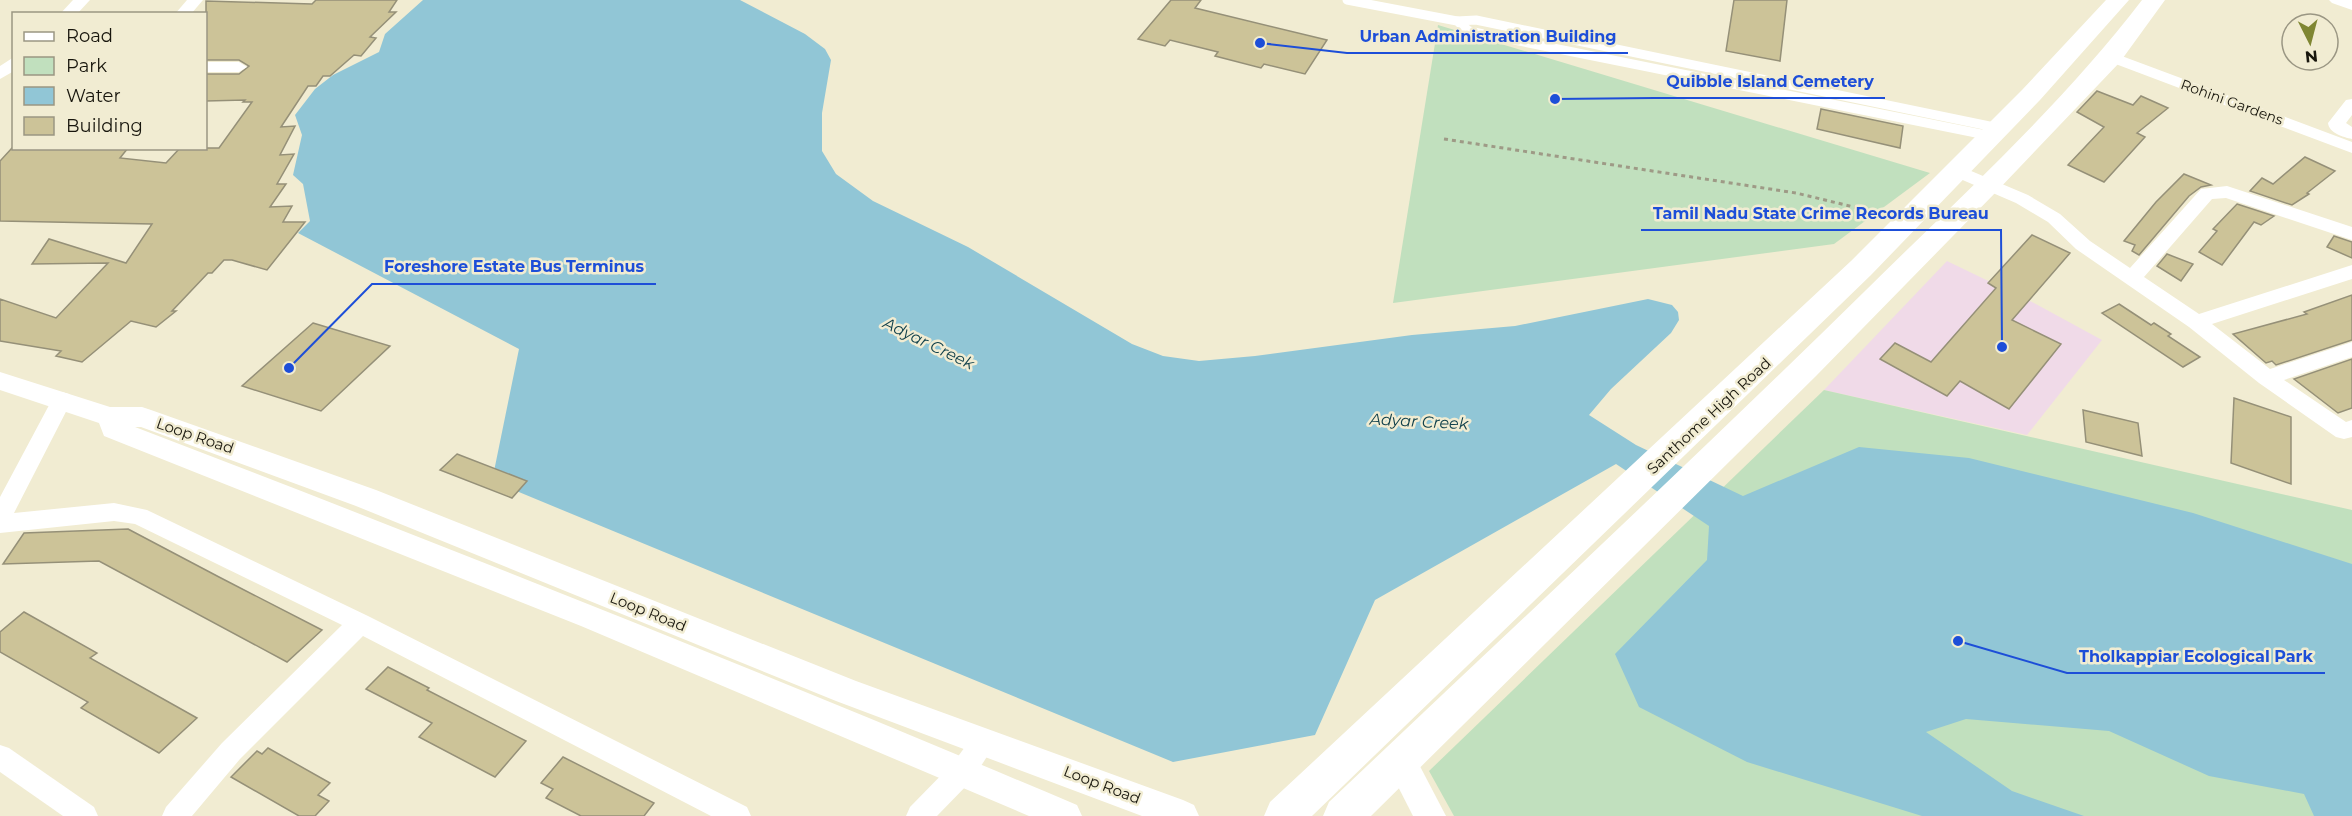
<svg xmlns="http://www.w3.org/2000/svg" width="2352" height="816" font-family="Montserrat,sans-serif">
	<style>
		.commercial { fill: #f0dae8 }
		.green { fill: #c1e0be }
		.water { fill: #91c6d6 }
		.building { fill: #ccc398; stroke: #959078; stroke-width: 1.5 }
		.lines { fill: none; stroke-linecap: round; stroke-linejoin: round }
		.path { stroke: #9e9a86; stroke-width: 3; stroke-dasharray: 4 4; stroke-linecap: butt }
		.service { stroke: #fff; stroke-width: 9 }
		.minor { fill: #fff; fill-rule: evenodd }
		.tertiary { fill: #fff; fill-rule: evenodd }
		.primary { fill: #fff; fill-rule: evenodd }
		.labels { text-anchor: middle; stroke-width: 5; stroke-linejoin: round; paint-order: stroke }
		.far-street-label { font-size: 14px; fill: #18160d; stroke: #f1ecd2 }
		.street-label { font-size: 15px; fill: #18160d; stroke: #f1ecd2 }
		.water-label { font-size: 16px; font-style: italic; fill: #10404b; stroke: #f1ecd2 }
		.leader { fill: none; stroke: #1d4ed8; stroke-width: 2 }
		.callout-dot { fill: #1d4ed8; stroke: #f1ecd2; stroke-width: 2 }
		.callout-label { font-size: 16px; text-anchor: middle; font-weight: bold; fill: #1d4ed8; stroke: #f1ecd2; stroke-width: 5; stroke-linejoin: round; paint-order: stroke }
	</style>
	<rect width="100%" height="100%" fill="#f1ecd2"/>
	<path class="commercial" d="M1947,261L2034,303L2102,340L2027,435L1824,390Z"/>
	<g class="green">
		<path d="M1438,25L1930,173L1834,244L1393,303Z"/>
		<path d="M1824,390L2352,510V816H1454L1429,771Z"/>
	</g>
	<path class="water" d="M423,0H740L805,34L825,49L831,60L822,113V151L836,174L873,201L968,247L1132,344L1163,356L1199,361L1255,356L1412,335L1515,326L1648,299L1672,305L1678,312L1679,320L1671,333L1611,389L1589,415L1636,445L1743,496L1859,447L1969,458L2193,513L2352,564V816H2314L2304,794L2209,776L2109,731L1966,719L1926,732L2012,791L2084,816H1922L1747,762L1639,707L1615,654L1707,560L1709,526L1616,464L1375,600L1315,735L1173,762L492,481L519,349L298,233L310,221L303,184L293,175L302,135L295,115L315,89L333,75L379,52L385,34Z"/>
	<g class="building">
		<path d="M316,0H397L389,12H396L370,37L376,38L361,56L354,55L330,76H323L316,86H308L281,127L295,126L280,155L294,154L277,184H286L270,207L292,206L283,222H305L267,270L232,260H224L212,273H208L172,311H176L156,327L131,321L82,362L56,356L61,351L0,341V299L56,318L108,263L32,264L49,239L126,263L152,224L0,221V161L12,148H128L120,158L166,163L180,148H219L252,102H243L245,100L206,101V74H239L249,66L239,60H206V1L312,4Z"/>
		<path d="M1171,0H1201L1195,8L1327,40L1305,74L1264,64L1261,68L1215,56L1218,52L1170,40L1165,46L1138,39Z"/>
		<path d="M1734,0H1787L1780,61L1726,51Z"/>
		<path d="M2097,91L2133,105L2141,96L2168,108L2137,133L2145,137L2104,182L2068,165L2104,127L2077,112Z"/>
		<path d="M1821,109L1903,126L1900,148L1817,129Z"/>
		<path d="M2305,157L2335,171L2307,193L2309,194L2292,205L2250,191L2262,178L2273,184Z"/>
		<path d="M2184,174L2211,185L2201,187L2189,196L2139,255L2132,251L2135,245L2124,241L2156,202Z"/>
		<path d="M2237,204L2274,216L2261,225L2254,222L2222,265L2199,252L2217,231L2213,229Z"/>
		<path d="M2032,235L2070,253L2012,320L2061,344L2009,409L1960,381L1947,396L1880,359L1895,343L1931,362L1996,288L1988,283Z"/>
		<path d="M2334,236L2352,242V258L2327,247Z"/>
		<path d="M2167,254L2193,264L2181,281L2157,266Z"/>
		<path d="M2352,295V340L2276,365L2272,361L2266,363L2233,334L2307,314L2304,312Z"/>
		<path d="M2119,304L2151,325L2154,323L2171,334L2168,336L2200,357L2183,367L2102,313Z"/>
		<path d="M313,323L390,346L321,411L242,386Z"/>
		<path d="M2352,359V408L2338,413L2294,379Z"/>
		<path d="M2234,398L2291,417V484L2231,463Z"/>
		<path d="M2083,410L2138,423L2142,456L2086,442Z"/>
		<path d="M457,454L527,481L512,498L440,470Z"/>
		<path d="M128,529L219,577L322,630L287,662L99,561L3,564L24,533Z"/>
		<path d="M24,612L97,653L90,658L197,718L159,753L81,708L88,702L0,652V632Z"/>
		<path d="M388,667L429,688L427,690L526,741L495,777L419,737L432,723L366,689Z"/>
		<path d="M268,748L330,783L318,795L329,801L315,816H299L231,777L257,751L262,754Z"/>
		<path d="M563,757L654,803L644,816H581L546,798L553,789L541,783Z"/>
	</g>
	<g class="lines">
		<path class="path" d="M1444,139L1796,193L1883,214"/>
		<g class="service">
			<path d="M1347,0L1457,21L1469,31L1991,136"/>
			<path d="M1457,21L1476,20L1999,128"/>
		</g>
		<g class="minor">
			<path d="M73,0H90L77,14H60Z"/>
			<path d="M187,0H203L191,14H175Z"/>
			<path d="M2329,0H2352V10L2332,3Z"/>
			<path d="M2111,52L2352,142V153L2105,60L2103,57Z"/>
			<path d="M14,57V71L0,79V66Z"/>
			<path d="M206,62H239L247,67L239,72H206Z"/>
			<path d="M2352,99V115L2346,123L2352,127V139C2343,137 2329,133 2328,123L2346,100Z"/>
			<path d="M1957,165L2028,195L2060,214L2090,241L2130,268L2201,189L2227,186L2352,227V240L2226,198L2212,199L2144,277L2199,314L2352,265V279L2212,324L2270,369L2352,342V357L2284,380L2346,422L2352,420V437L2344,439L2336,437L2259,383L2189,327L2076,249L2048,222L2016,203L1951,175L1948,171L1951,167Z"/>
			<path d="M62,392L69,394L72,400L14,513L114,503L147,510L368,616L747,807L751,816H711L363,636L240,759L192,816H162L166,807L222,743L342,625L135,524L114,521L0,533V497L55,394Z"/>
			<path d="M984,729L993,733L997,741L972,780L937,816H906L910,807L954,762L975,733Z"/>
			<path d="M0,745L9,748L94,807L98,816H63L0,772Z"/>
		</g>
		<g class="tertiary">
			<path d="M0,372L110,407H142L151,410L376,490L856,681L1183,800L1194,805L1199,816H1142L836,701L356,506L141,427H135C451,548 765,673 1077,805L1082,816H1029L581,626L104,436L99,423L0,390Z"/>
			<path d="M1401,746L1412,751L1446,816H1413L1385,761L1390,751Z"/>
		</g>
		<g class="primary">
			<path d="M2106,0H2129L2040,100L1871,275L1312,816H1264L1270,802L1851,261L2022,90Z"/>
			<path d="M2142,0H2165L2120,62L1997,191L1816,376L1371,816H1323L1329,802C1508,632 1689,464 1865,291C1960,197 2061,106 2142,0Z"/>
		</g>
	</g>
	<g class="labels">
		<g class="far-street-label">
			<text transform="translate(2232 102) rotate(20)" y="5">Rohini Gardens</text>
		</g>
		<g class="street-label">
			<text transform="translate(1709 416) rotate(-43)" y="5">Santhome High Road</text>
			<text transform="translate(195 436) rotate(19)" y="5">Loop Road</text>
			<text transform="translate(648 612) rotate(22)" y="5">Loop Road</text>
			<text transform="translate(1102 785) rotate(21)" y="5">Loop Road</text>
		</g>
		<g class="water-label">
			<text transform="translate(929 343) rotate(26)" y="6">Adyar Creek</text>
			<text transform="translate(1419 421) rotate(3)" y="6">Adyar Creek</text>
		</g>
	</g>
	<path class="leader" d="M1260 43L1347 53H1628M1555 99L1654 98H1885M2002 347L2001 230H1641M289 368L372 284H656M1958 641L2067 673H2325"/>
	<g class="callout-dot">
		<circle cx="1260" cy="43" r="6"/>
		<circle cx="1555" cy="99" r="6"/>
		<circle cx="2002" cy="347" r="6"/>
		<circle cx="289" cy="368" r="6"/>
		<circle cx="1958" cy="641" r="6"/>
	</g>
	<g class="callout-label">
		<text x="1488" y="42">Urban Administration Building</text>
		<text x="1770" y="87">Quibble Island Cemetery</text>
		<text x="1821" y="219">Tamil Nadu State Crime Records Bureau</text>
		<text x="514" y="272">Foreshore Estate Bus Terminus</text>
		<text x="2196" y="662">Tholkappiar Ecological Park</text>
	</g>
	<rect x="12" y="12" width="195" height="138" fill="#f1ecd2" stroke="#9a9683" stroke-width="1.5"/>
	<rect x="24" y="32" width="30" height="9" fill="#ffffff" stroke="#9a9683" stroke-width="1.5"/>
	<text x="66" y="42" font-size="18" fill="#18160d">Road</text>
	<rect x="24" y="57" width="30" height="18" fill="#c1e0be" stroke="#9a9683" stroke-width="1.5"/>
	<text x="66" y="72" font-size="18" fill="#18160d">Park</text>
	<rect x="24" y="87" width="30" height="18" fill="#91c6d6" stroke="#9a9683" stroke-width="1.5"/>
	<text x="66" y="102" font-size="18" fill="#18160d">Water</text>
	<rect x="24" y="117" width="30" height="18" fill="#ccc398" stroke="#9a9683" stroke-width="1.5"/>
	<text x="66" y="132" font-size="18" fill="#18160d">Building</text>
	<g transform="translate(2310 42) rotate(174)"><circle r="28" fill="#f1ecd2" stroke="#9a9683" stroke-width="1.5"/>
	<path d="M0-4.5L10 22L0 15L-10 22Z" fill="#7f8632"/>
	<text y="-9" font-size="16" font-weight="bold" text-anchor="middle" fill="#18160d">N</text>
	</g>
</svg>
